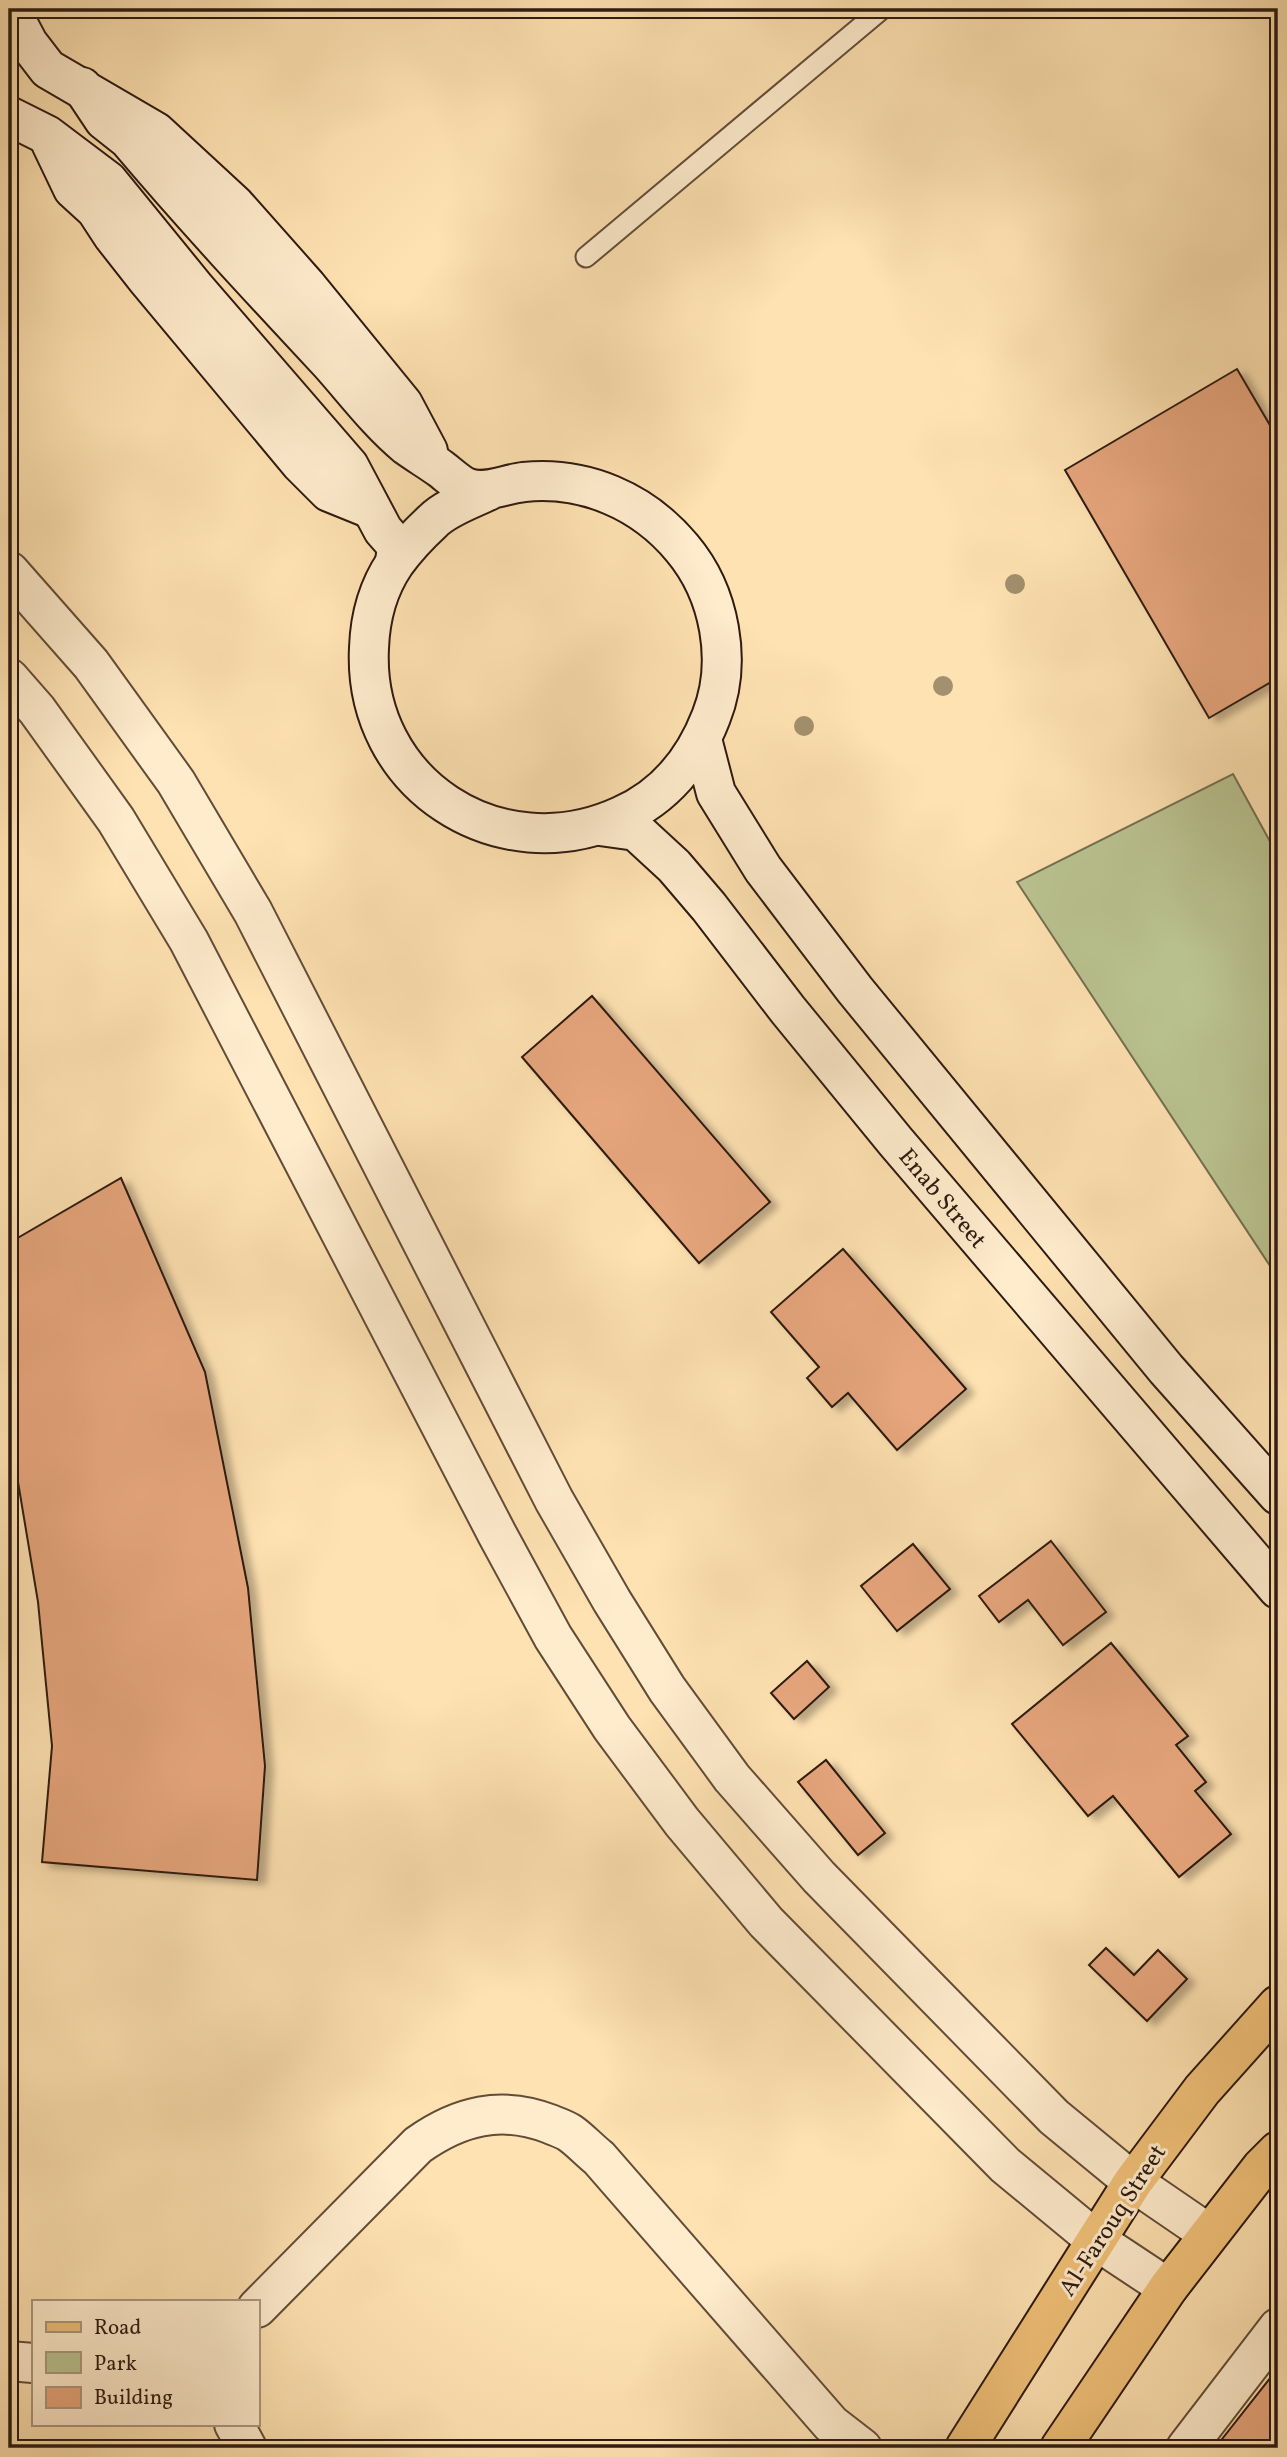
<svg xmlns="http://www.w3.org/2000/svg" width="1287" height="2457" font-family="Vollkorn,serif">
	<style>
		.green { fill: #bac491; stroke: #746f50; stroke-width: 2 }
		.building { fill: #e7a67d; stroke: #2d1a10; stroke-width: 2; filter: url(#shadow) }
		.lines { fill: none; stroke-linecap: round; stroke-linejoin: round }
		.lane-casing { stroke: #624c38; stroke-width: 23 }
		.street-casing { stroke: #624c38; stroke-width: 42 }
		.secondary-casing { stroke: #2d1a10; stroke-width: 42 }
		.primary-casing { stroke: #2d1a10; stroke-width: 42 }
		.lane { stroke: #ffeccd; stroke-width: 19 }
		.street { stroke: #ffeccd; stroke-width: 38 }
		.secondary { stroke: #ffeccd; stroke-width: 38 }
		.primary { stroke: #f0c179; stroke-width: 38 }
		.tree { fill: #a3906e }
		.labels { text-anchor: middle; stroke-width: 6; stroke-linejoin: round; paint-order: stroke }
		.street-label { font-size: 24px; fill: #2d1a10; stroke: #ffeccd }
	</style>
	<defs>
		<filter id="shadow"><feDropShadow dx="8" dy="4.5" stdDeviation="3.5" flood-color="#0004"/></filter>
	</defs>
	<rect width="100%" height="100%" fill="#ffe2b2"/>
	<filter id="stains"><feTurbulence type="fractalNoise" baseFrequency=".00286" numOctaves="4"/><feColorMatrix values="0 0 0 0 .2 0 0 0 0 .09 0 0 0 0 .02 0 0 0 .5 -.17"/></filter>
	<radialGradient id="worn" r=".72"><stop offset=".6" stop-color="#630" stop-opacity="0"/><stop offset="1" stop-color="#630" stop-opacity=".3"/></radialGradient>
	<path class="green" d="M1233,774L1278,856V1278L1017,882Z"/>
	<g class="building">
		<path d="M1237,369L1278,439V678L1209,718L1065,470Z"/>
		<path d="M592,996L770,1202L699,1263L522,1057Z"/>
		<path d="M121,1178L205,1372L248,1588L265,1766L257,1880L42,1862L52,1746L38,1602L13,1452L9,1440V1243Z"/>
		<path d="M843,1249L966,1389L897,1450L848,1393L832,1407L807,1378L819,1367L771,1312Z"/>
		<path d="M1051,1541L1106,1612L1063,1645L1028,1600L999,1622L979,1596Z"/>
		<path d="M913,1544L950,1589L897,1631L861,1586Z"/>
		<path d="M1111,1643L1188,1736L1176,1745L1206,1782L1195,1791L1231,1834L1179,1877L1113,1796L1088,1816L1012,1724Z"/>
		<path d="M807,1661L829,1687L794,1719L771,1693Z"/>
		<path d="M826,1760L885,1833L858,1855L798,1782Z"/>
		<path d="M1106,1948L1134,1975L1158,1950L1187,1979L1147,2021L1089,1965Z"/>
		<path d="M1278,2368V2448H1215Z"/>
	</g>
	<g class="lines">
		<defs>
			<path id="lane" d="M586,257L882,9"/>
			<g id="street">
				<path d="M9,571L91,664L176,782L253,912L554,1500L612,1601L667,1689L732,1778L819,1877L1054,2117L1133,2182L1209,2234"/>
				<path d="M9,678L37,710L116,820L189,941L497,1534L553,1637L612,1728L682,1822L766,1922L1005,2165L1097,2241L1168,2288"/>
				<path d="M257,2308L418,2145C459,2116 501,2105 550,2124C557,2127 564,2129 570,2133C580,2140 589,2150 599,2158L831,2424L862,2448"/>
				<path d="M9,2361L33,2363"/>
				<path d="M234,2424L247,2448"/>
				<path d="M1186,2448L1278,2328"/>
			</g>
			<g id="secondary">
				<path d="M10,9L28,43L48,69L156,132L235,205L306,285L403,404L428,451"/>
				<path d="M82,87L104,120L128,139C193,216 261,289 330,363C355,391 378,422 407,446C418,454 430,461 441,469C449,475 459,485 468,488C486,494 505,484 524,482C585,476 643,501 682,548C720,593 733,662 711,717C694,761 664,797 621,816C499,872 362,784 369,648C370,619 378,588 395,563C405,549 420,533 433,521C447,507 472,499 490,490"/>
				<path d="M9,116L47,135L108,181L196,289L349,466L383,530L397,546L395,562"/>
				<path d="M51,143L73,189L96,210L113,236L146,278L301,464L329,492L371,509"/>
				<path d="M702,739L716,793L763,869L804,923L855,990L1166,1369L1278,1495"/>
				<path d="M600,826L636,831L674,866L709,907L788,1010L896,1142L1278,1589"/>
			</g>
			<g id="primary">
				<path d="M965,2448L1133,2182L1202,2090L1278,2005"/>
				<path d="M1060,2448L1168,2288L1262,2167L1278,2151"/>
			</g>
		</defs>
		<use href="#lane" class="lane-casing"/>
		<use href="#street" class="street-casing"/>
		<use href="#secondary" class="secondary-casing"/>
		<use href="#primary" class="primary-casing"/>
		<use href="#lane" class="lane"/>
		<use href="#street" class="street"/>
		<use href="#secondary" class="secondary"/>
		<use href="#primary" class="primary"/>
	</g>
	<g class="tree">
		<circle cx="1015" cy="584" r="10"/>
		<circle cx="943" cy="686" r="10"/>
		<circle cx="804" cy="726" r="10"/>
	</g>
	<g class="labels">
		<g class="street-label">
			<text transform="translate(943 1198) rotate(50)" y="8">Enab Street</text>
			<text transform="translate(1112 2220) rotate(-57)" y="8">Al-Farouq Street</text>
		</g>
	</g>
	<rect width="1287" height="2457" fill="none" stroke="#ffe2b2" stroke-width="35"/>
	<rect x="10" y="10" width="1266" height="2436" fill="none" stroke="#2d1a10" stroke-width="3.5"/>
	<rect x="18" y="18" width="1252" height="2422" fill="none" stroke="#2d1a10" stroke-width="2"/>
	<rect x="32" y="2300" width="228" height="126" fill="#ffeccd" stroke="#ab9881" stroke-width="2"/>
	<rect x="46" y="2322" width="35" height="10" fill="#f0c179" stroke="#ab9881" stroke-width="2"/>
	<text x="94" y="2334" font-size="21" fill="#2d1a10">Road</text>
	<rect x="46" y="2352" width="35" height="21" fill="#bac491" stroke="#ab9881" stroke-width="2"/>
	<text x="94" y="2370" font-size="21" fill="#2d1a10">Park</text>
	<rect x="46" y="2387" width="35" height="21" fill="#e7a67d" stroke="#ab9881" stroke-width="2"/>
	<text x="94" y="2404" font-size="21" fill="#2d1a10">Building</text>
	<rect width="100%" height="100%" filter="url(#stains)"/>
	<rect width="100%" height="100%" fill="url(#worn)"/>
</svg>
